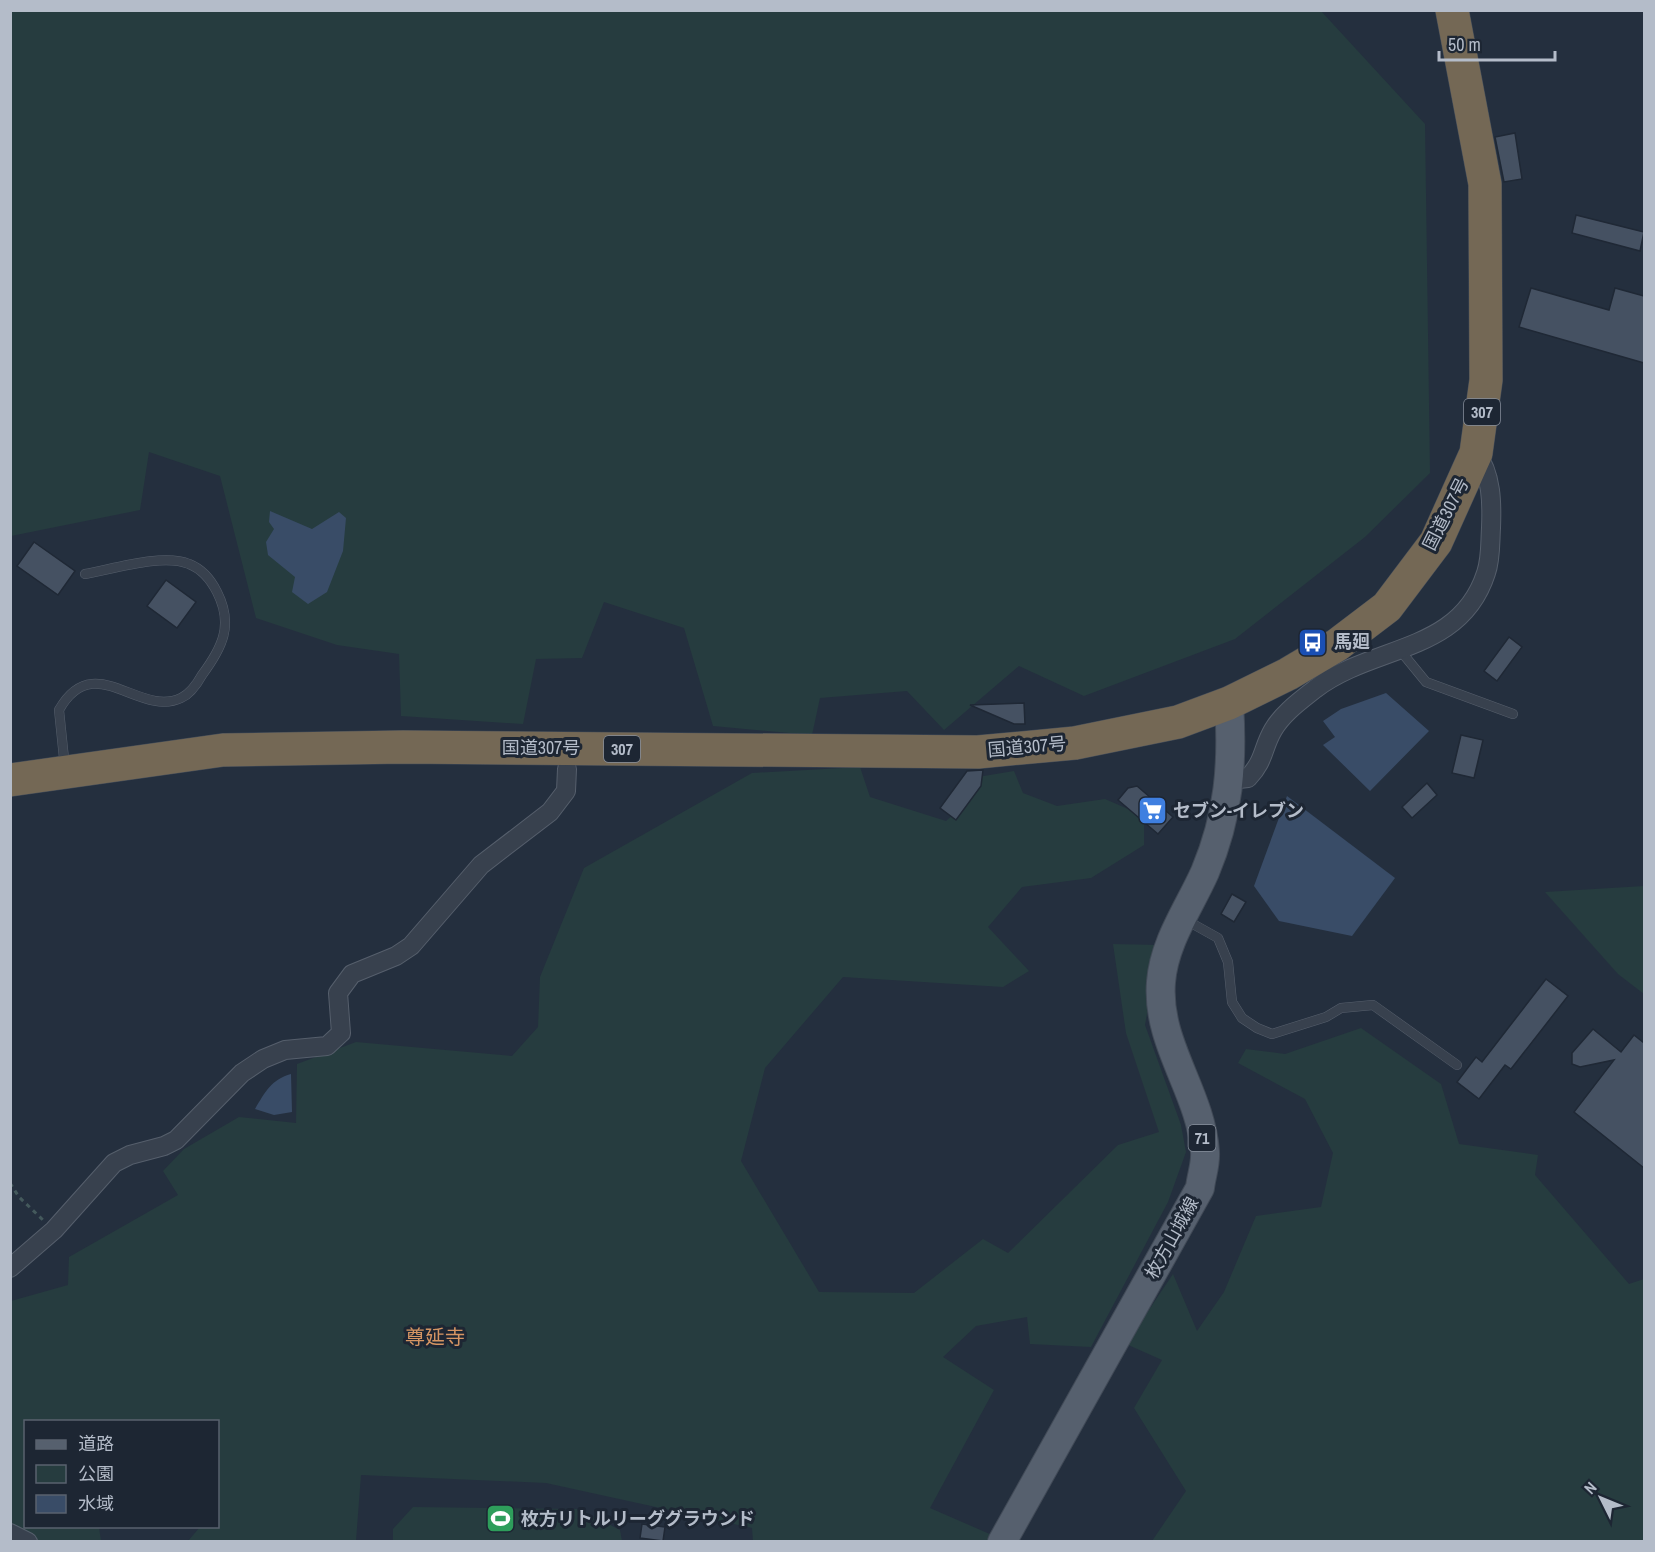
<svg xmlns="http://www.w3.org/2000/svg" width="1655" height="1552" font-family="'Archivo Narrow','Noto Sans JP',sans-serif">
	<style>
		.green { fill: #263c3f }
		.water { fill: #394c67 }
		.building { fill: #455162; stroke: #1f2835; stroke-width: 1.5 }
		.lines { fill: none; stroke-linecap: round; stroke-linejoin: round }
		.lane-casing { stroke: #565f6c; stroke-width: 10 }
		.street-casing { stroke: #565f6c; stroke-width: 20 }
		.primary-casing { stroke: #414a57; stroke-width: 30 }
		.highway-casing { stroke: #434c59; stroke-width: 34 }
		.path { stroke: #44595c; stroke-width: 3; stroke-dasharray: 4.5 4.5; stroke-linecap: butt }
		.lane { stroke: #38414e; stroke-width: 9 }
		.street { stroke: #38414e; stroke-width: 18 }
		.primary { stroke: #56606e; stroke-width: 28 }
		.highway { stroke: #746855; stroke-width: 33 }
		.labels { text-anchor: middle; stroke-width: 6; stroke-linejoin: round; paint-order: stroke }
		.shield { fill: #1d2633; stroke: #878f9c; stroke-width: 1.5 }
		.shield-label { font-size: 16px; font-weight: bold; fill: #b4bcc9 }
		.street-label { font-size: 18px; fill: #b4bcc9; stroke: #1d2633 }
		.poi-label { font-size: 18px; font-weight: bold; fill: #b4bcc9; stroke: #1d2633; text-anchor: start }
		.neighbourhood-label { font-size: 20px; fill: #d59563; stroke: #1d2633 }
	</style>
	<rect width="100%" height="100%" fill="#242f3e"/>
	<g class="green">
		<path d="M11,11H1321L1425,124L1430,473L1365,537L1235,639L1084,696L1019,666L944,730L907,691L820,698L812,735L713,726L684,628L604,602L582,658L536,659L523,724L401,716L399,654L337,645L256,618L220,476L149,452L140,510L11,536Z"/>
		<path d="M860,767L870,797L946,821L974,796L972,778L1014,771L1023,793L1057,806L1105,799L1144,816V845L1091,878L1022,887L988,927L1029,971L1003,987L843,977L765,1068L741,1161L819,1292L914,1293L983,1239L1008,1253L1118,1145L1159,1132L1126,1033L1113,944L1159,945L1145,1025L1181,1125L1186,1152L1168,1202L1091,1347L1030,1344L1027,1317L976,1326L943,1357L994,1390L930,1508L992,1535L988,1541H753L752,1528L546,1483L361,1475L356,1541H188L200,1527L218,1526V1422H26V1526L99,1527L101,1541L11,1542V1301L68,1285L69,1257L178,1195L163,1171L184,1149L239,1117L296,1123L297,1064L356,1042L512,1056L538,1027L540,977L584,868L752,773Z"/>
		<path d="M1644,886V994L1618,974L1545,892Z"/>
		<path d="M1361,1028L1441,1084L1459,1144L1538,1155L1535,1175L1629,1284L1644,1279V1541H1152L1186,1491L1134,1408L1162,1360L1126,1344L1173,1274L1197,1331L1224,1292L1256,1216L1321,1207L1333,1153L1305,1099L1238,1063L1246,1049L1285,1054Z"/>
		<path d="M413,1507L579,1509L620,1530L622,1541H393V1529Z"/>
	</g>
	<g class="water">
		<path d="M270,511L312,529L339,512L346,518L343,551L327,592L308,604L292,592L295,577L268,555L266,542L274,529L269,522Z"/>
		<path d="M1386,693L1429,731L1370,791L1323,745L1335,737L1323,721L1341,709Z"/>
		<path d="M1287,796L1395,878L1352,936L1279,921L1254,886Z"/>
		<path d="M291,1074L292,1112L274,1115L255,1109C265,1092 272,1079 291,1074Z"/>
	</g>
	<g class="building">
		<path d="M1515,133L1522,179L1504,182L1495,137Z"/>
		<path d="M1576,215L1644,232L1640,251L1572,233Z"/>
		<path d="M1531,288L1609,310L1615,288L1644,296V363L1519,327Z"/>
		<path d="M34,542L75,571L58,595L17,566Z"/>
		<path d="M166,580L196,602L177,628L147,606Z"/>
		<path d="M1509,637L1522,647L1497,681L1484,671Z"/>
		<path d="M1024,703L1025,724H1014L970,705Z"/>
		<path d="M1461,735L1483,740L1474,778L1452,773Z"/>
		<path d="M983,770L981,786L956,820L940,808L967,771Z"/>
		<path d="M1427,783L1437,795L1412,818L1402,807Z"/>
		<path d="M1137,786L1173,817L1158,834L1118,800L1128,788Z"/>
		<path d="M1232,894L1246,902L1234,922L1221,914Z"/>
		<path d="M1546,979L1568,996L1511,1069L1505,1065L1479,1099L1457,1082L1476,1057L1482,1062Z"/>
		<path d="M1593,1029L1621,1052L1634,1035L1644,1043V1168L1574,1112L1614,1060L1580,1067L1572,1064V1053Z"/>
		<path d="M642,1524L665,1527L663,1541L640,1538Z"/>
	</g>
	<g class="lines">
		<defs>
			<g id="lane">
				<path d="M1399,649L1426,682L1513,714"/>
				<path d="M65,768L59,710C94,648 139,718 181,698C190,694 197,684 202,675C222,648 234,625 217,592C211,580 202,569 189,564C163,553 113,569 85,574"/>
				<path d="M1184,919L1218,938L1228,962L1232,1002L1242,1018L1257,1028L1272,1034L1326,1017L1341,1008L1373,1005L1457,1065"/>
			</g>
			<g id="street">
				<path d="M1230,780L1248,778C1265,760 1262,749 1273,730C1283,713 1300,701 1315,689C1374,644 1460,654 1486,573C1491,559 1490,543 1491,528C1492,504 1492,474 1476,453"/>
				<path d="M10,1268L54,1230L114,1163L130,1155L164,1146L176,1140L242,1073L263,1059L285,1050L327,1046L341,1033L338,993L352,974L396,956L411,946L481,865L550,812L566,791L567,769"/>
				<path d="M10,1533L28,1542"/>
			</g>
			<path id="primary" d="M1002,1542L1200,1188C1201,1177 1206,1164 1205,1152C1201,1092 1156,1044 1161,982C1164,942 1189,908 1205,872C1229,815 1233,764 1229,703"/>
			<path id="highway" d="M10,780L223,750L403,747L978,752L1075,743L1178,722L1229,703L1288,674L1337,645L1387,607L1436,542L1476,453L1486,380L1485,184L1452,10"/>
		</defs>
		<use href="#lane" class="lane-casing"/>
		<use href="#street" class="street-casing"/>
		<use href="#primary" class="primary-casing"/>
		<use href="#highway" class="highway-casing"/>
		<path class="path" d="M10,1183L19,1197L43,1220"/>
		<use href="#lane" class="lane"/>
		<use href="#street" class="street"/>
		<use href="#primary" class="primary"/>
		<use href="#highway" class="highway"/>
	</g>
	<defs>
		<symbol id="bus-square" viewBox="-11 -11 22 22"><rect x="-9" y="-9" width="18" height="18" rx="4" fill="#1a4fb4" stroke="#1d2633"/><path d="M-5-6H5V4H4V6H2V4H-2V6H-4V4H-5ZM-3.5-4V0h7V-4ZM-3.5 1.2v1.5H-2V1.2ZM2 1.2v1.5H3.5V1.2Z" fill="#fff"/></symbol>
		<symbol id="supermarket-square" viewBox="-11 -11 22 22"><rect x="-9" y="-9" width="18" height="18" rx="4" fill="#3f7fe0" stroke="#1d2633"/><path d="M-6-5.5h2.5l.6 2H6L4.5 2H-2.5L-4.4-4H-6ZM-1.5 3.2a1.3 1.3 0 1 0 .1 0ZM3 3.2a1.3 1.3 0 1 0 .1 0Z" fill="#fff"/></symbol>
		<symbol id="stadium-square" viewBox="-11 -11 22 22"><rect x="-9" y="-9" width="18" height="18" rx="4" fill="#2e9e5b" stroke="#1d2633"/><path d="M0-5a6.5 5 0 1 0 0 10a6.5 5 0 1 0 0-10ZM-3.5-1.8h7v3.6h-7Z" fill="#fff"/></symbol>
	</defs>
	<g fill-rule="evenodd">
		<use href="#bus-square" x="1296" y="626" width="33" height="33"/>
		<use href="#supermarket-square" x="1136" y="794" width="33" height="33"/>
		<use href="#stadium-square" x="484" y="1502" width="33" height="33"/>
	</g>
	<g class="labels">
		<g class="shield">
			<rect x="1464" y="399" width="36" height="26" rx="4.5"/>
			<rect x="604" y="736" width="36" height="26" rx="4.5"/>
			<rect x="1188.5" y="1125" width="27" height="26" rx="4.5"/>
		</g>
		<g class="shield-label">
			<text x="1482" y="418">307</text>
			<text x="622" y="755">307</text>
			<text x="1202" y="1144">71</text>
		</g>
		<g class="street-label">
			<text transform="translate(1446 514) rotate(-63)" y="6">国道307号</text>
			<text transform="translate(1027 747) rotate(-5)" y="6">国道307号</text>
			<text x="541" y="754">国道307号</text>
			<text transform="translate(1172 1238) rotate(-61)" y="6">枚方山城線</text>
		</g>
		<g class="poi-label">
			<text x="1334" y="648">馬廻</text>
			<text x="1173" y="817">セブン-イレブン</text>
			<text x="521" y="1525">枚方リトルリーググラウンド</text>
		</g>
		<g class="neighbourhood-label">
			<text x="435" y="1344">尊延寺</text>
		</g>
	</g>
	<rect width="1655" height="1552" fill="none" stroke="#b4bcc9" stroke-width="24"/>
	<rect x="24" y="1420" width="195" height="108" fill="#1d2633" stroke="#59626f" stroke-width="1.5"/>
	<rect x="36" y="1440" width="30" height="9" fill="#56606e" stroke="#59626f" stroke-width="1.5"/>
	<text x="78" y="1450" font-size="18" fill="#b4bcc9">道路</text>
	<rect x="36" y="1465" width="30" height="18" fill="#263c3f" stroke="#59626f" stroke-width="1.5"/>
	<text x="78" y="1480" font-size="18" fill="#b4bcc9">公園</text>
	<rect x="36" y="1495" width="30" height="18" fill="#394c67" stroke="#59626f" stroke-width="1.5"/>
	<text x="78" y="1510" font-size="18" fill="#b4bcc9">水域</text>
	<g transform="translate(1601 1498) rotate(313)" stroke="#1d2633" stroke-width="4.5" paint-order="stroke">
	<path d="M0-4.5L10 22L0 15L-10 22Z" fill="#b4bcc9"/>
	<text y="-9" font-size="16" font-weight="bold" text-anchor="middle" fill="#b4bcc9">N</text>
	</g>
	<path d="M1439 51v9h116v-9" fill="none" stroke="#b4bcc9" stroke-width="3"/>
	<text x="1448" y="51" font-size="18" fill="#b4bcc9" stroke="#1d2633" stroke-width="4.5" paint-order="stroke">50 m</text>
</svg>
